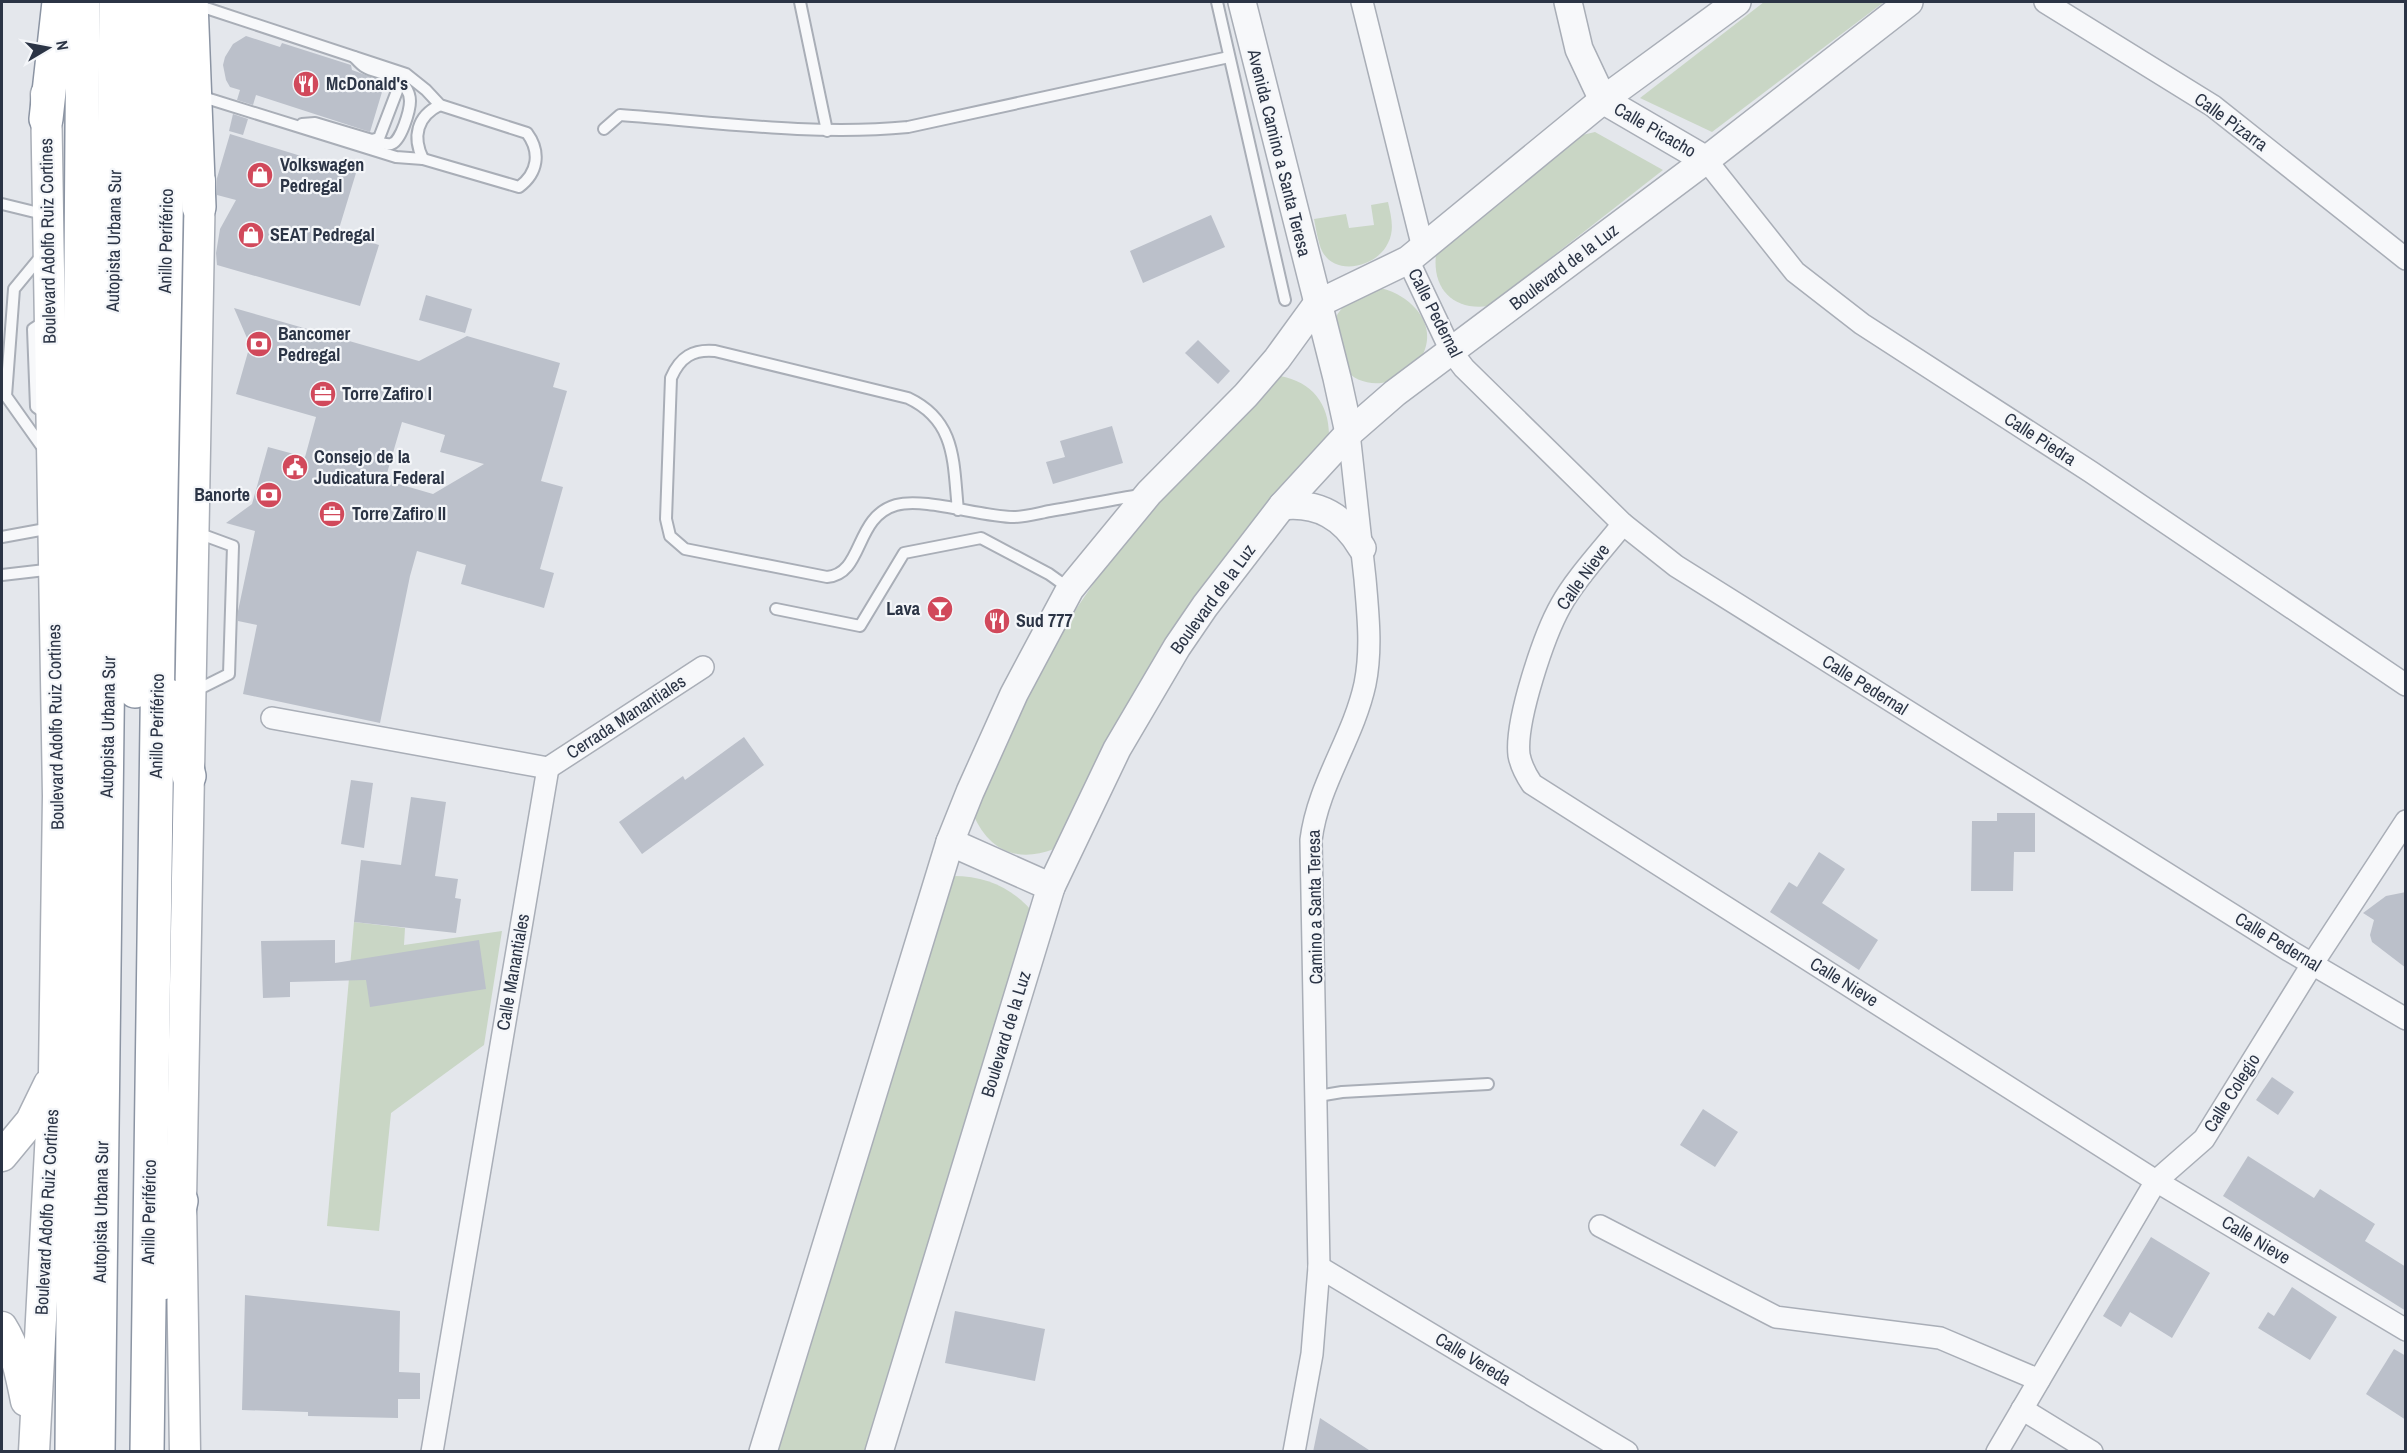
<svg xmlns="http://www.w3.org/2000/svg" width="2407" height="1453" font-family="'Archivo Narrow',sans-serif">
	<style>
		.green { fill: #c9d6c5 }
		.building { fill: #bbc0ca; fill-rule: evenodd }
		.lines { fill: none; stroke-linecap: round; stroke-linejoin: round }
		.service-casing { stroke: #a9aeb7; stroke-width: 14 }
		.minor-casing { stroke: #a9aeb7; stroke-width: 24 }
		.tertiary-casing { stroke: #a9aeb7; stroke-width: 30 }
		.secondary-casing { stroke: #a9aeb7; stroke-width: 33 }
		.motorway-casing { stroke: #8b94a3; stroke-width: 36 }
		.service { stroke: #f7f8fa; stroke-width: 10 }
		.minor { stroke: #f7f8fa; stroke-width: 21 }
		.tertiary { stroke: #f7f8fa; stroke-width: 27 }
		.secondary { stroke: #fff; stroke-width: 30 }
		.motorway { stroke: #fff; stroke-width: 33 }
		.labels { text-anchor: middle; stroke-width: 4.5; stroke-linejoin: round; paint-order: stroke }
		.poi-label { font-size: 18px; font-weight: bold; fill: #2b3445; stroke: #f4f6f9; text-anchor: start }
		.street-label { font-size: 18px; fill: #2b3445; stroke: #f4f6f9 }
	</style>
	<rect width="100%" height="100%" fill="#e4e7ec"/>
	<g class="green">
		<path d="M1764,2H1884L1712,132L1640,98Z"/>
		<path d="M1595,132L1663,170L1489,306C1453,311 1432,289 1436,254L1561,140Z"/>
		<path d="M1388,202C1391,216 1395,230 1388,243C1378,266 1336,278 1322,251C1318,242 1316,229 1314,219L1346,214L1349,228L1374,225L1371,205Z"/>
		<path d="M1384,289C1413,297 1440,327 1421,358C1404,385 1364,394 1343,367C1339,362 1339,352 1338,345C1337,338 1334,329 1335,322C1335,310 1359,292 1370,290C1374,289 1380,289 1384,289Z"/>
		<path d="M1280,376C1313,382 1330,405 1329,438L1104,749L1054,849C1017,863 989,851 973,814C1004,738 1039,661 1087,593C1142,513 1213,445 1280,376Z"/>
		<path d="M949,876C985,875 1013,887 1036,916L865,1451L773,1452Z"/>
		<path d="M354,922L405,928L404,945L502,931L484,1045L391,1113L379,1231L327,1226Z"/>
	</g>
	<g class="building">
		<path d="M246,36L280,47L282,43L351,65L352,70L385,82L370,132L256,95L253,105L237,100L240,90L230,87L226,80L223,65L225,57L233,44Z"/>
		<path d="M233,114L248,119L243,135L229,131Z"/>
		<path d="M230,134L356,173L338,232L379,245L360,306L217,265L216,253L220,229L236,200L217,195V178Z"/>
		<path d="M1211,215L1225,247L1143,283L1130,251Z"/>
		<path d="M426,295L472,309L465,333L419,320Z"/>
		<path d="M234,308L419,361L467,336L560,363L553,387L567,391L541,481L563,487L540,569L554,573L544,608L461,584L466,565L417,551L410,576L380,723L243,694L257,625L238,621V611L255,531L226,523L252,504L268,447L305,457L316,417L236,394L250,345ZM402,422L445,435L440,452L484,464L433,494L385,480Z"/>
		<path d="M1198,340L1230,371L1218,384L1185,353Z"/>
		<path d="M1112,426L1123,463L1053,484L1046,462L1065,457L1060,441Z"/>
		<path d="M744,737L764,765L642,854L619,822L683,776L685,780Z"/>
		<path d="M351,780L373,783L364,848L341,844Z"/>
		<path d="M411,797L446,802L435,876L458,879L455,898L461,899L456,933L354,922L361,860L401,865Z"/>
		<path d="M1997,813H2035V852H2014L2013,891H1971L1972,821H1997Z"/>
		<path d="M1819,852L1845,869L1822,903L1878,940L1859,970L1770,912L1789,882L1797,887Z"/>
		<path d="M2406,892V968L2372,942L2370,935L2374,920L2363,913L2386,896Z"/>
		<path d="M335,940V963L479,940L486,989L370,1007L366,980L290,982V997L263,998L261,941Z"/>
		<path d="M2272,1077L2294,1092L2278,1115L2256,1100Z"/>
		<path d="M1703,1109L1738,1132L1715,1167L1680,1145Z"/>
		<path d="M2248,1156L2314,1198L2320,1189L2375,1224L2365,1241L2406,1267V1311L2223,1196Z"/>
		<path d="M2151,1237L2210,1273L2172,1338L2130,1312L2121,1327L2103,1316Z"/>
		<path d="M2292,1287L2337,1317L2310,1360L2258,1328L2268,1312L2274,1316Z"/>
		<path d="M245,1295L400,1311L399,1372L420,1373V1399H398V1418L308,1416V1412L242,1410Z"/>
		<path d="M955,1311L1045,1329L1035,1381L945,1363Z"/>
		<path d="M2394,1349L2406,1356V1420L2366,1394Z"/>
		<path d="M1320,1418L1372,1452H1313Z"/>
	</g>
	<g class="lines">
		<defs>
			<g id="service">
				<path d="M800,2L827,131"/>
				<path d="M1217,2L1285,300"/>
				<path d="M203,97L396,157L423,159L519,187C538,173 541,152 527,133L440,105L426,90L406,74L206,8"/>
				<path d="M302,124L315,123L372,140L379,138L397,91C398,71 378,75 365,67C361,65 357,60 354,57"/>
				<path d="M604,129L620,115C716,122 812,136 908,127L1229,57"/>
				<path d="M372,140C378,142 385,145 391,144C401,142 410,110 410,101C410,91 403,82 395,77"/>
				<path d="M423,159C412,137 417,116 440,105"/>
				<path d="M2,204L47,215"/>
				<path d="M42,255L14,289L6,396L45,451"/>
				<path d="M47,320L33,329L36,407L47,415"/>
				<path d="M958,510C953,463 957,421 908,398L715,351C693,349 680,357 671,378L666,519L670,536L685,549L827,577C864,574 854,517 896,505C925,497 981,517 1014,517C1026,517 1039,513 1050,511C1080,506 1110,500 1140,495"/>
				<path d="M195,532L233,546L229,674L195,691"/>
				<path d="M2,537L51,528"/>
				<path d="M2,575L54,569"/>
				<path d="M776,609L860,626L904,553L981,538L1049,574L1070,589"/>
				<path d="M1318,1096L1342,1092L1488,1084"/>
			</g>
			<g id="minor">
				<path d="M1362,2L1423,248"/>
				<path d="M2045,2L2213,106L2406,259"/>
				<path d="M1706,160L1795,272L1862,324L2091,472L2406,685"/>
				<path d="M1408,260L1451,351L1464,368L1623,524L1676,566L2290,951L2406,1019"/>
				<path d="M1623,524C1604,548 1575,579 1561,605C1544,635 1515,721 1519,755C1521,766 1526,775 1532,784L2156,1181L2406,1330"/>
				<path d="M272,718L548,768"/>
				<path d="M548,768L703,667"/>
				<path d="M1600,1226L1776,1317L1940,1338L2039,1380"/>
				<path d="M1319,1267L1627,1452"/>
				<path d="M2022,1409L2092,1452"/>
				<path d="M432,1452L548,768"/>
				<path d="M1294,1452L1312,1354L1319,1267L1311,840C1318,784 1353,739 1365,684C1372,649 1368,614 1365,579C1360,530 1354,482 1349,433"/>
				<path d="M1997,1452L2156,1181L2204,1139L2313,963L2406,821"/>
			</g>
			<g id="tertiary">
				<path d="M1242,2L1337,378L1349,433"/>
				<path d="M1568,2L1579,49L1603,100L1706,160"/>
				<path d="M1282,506C1318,502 1344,517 1362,548"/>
				<path d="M950,842L1051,887"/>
				<path d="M763,1452L950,842L970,792L1014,694L1070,589L1149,493L1246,395L1277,359L1317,304L1408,260L1603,100L1737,2"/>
				<path d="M879,1452L1051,887L1117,749L1177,647L1205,606L1282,506L1349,433L1395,393L1706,160L1909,2"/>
			</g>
			<g id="secondary">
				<path d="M2,1156L31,1121L49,1084"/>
				<path d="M2,1327C16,1349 21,1376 26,1401"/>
				<path d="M34,1452L54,1074L58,796L46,94"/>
				<path d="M185,1452L181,1201L200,181"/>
			</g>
			<g id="motorway">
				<path d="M191,2L199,207"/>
				<path d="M46,119L59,2"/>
				<path d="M135,691L140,2"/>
				<path d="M169,696L189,776"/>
				<path d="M162,1283L181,1201"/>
				<path d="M72,1452L83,2"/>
				<path d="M98,1452L116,2"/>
				<path d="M147,1452L158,651L167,172V2"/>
			</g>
		</defs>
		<use href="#service" class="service-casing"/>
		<use href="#minor" class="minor-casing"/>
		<use href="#tertiary" class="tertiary-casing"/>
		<use href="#secondary" class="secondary-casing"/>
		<use href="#motorway" class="motorway-casing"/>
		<use href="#service" class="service"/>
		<use href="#minor" class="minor"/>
		<use href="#tertiary" class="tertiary"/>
		<use href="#secondary" class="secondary"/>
		<use href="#motorway" class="motorway"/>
	</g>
	<defs>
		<symbol id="restaurant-disc" viewBox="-11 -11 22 22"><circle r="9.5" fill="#d1495b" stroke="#f4f6f9"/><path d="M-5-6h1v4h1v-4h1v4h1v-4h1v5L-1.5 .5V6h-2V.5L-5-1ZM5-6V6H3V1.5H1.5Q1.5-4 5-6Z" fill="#fff"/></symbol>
		<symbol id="shop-disc" viewBox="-11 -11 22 22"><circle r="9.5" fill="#d1495b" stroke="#f4f6f9"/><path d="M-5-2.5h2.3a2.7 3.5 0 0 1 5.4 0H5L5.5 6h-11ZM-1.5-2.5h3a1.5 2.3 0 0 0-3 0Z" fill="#fff"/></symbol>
		<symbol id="bank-disc" viewBox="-11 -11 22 22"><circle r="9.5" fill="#d1495b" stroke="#f4f6f9"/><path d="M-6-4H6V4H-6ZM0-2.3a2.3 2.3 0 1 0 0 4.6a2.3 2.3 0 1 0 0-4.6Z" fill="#fff"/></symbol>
		<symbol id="office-disc" viewBox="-11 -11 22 22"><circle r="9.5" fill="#d1495b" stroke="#f4f6f9"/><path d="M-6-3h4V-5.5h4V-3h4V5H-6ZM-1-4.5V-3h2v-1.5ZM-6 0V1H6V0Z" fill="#fff"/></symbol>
		<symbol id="civic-disc" viewBox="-11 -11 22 22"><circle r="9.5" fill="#d1495b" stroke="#f4f6f9"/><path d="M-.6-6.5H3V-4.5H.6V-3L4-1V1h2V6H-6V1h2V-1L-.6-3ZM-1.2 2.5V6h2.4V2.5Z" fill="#fff"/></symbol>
		<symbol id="bar-disc" viewBox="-11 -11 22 22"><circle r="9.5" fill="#d1495b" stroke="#f4f6f9"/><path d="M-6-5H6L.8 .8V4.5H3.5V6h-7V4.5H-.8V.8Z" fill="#fff"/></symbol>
	</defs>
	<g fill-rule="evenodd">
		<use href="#restaurant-disc" x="291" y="69" width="30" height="30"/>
		<use href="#shop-disc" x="245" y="160" width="30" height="30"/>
		<use href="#shop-disc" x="236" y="220" width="30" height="30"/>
		<use href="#bank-disc" x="244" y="329" width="30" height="30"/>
		<use href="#office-disc" x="308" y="379" width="30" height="30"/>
		<use href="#civic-disc" x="280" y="452" width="30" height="30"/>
		<use href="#bank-disc" x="254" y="480" width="30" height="30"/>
		<use href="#office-disc" x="317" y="499" width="30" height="30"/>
		<use href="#bar-disc" x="925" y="594" width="30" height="30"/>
		<use href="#restaurant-disc" x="982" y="606" width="30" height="30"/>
	</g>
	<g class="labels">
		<g class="poi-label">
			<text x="326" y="90">McDonald's</text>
			<text x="280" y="171">Volkswagen<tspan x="280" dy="21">Pedregal</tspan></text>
			<text x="270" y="241">SEAT Pedregal</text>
			<text x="278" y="340">Bancomer<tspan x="278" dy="21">Pedregal</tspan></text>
			<text x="342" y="400">Torre Zafiro I</text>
			<text x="314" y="463">Consejo de la<tspan x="314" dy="21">Judicatura Federal</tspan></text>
			<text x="250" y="501" text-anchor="end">Banorte</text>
			<text x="352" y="520">Torre Zafiro II</text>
			<text x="920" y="615" text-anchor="end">Lava</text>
			<text x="1016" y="627">Sud 777</text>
		</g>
		<g class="street-label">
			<text transform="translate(2231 122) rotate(36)" y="6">Calle Pizarra</text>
			<text transform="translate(1655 130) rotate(30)" y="6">Calle Picacho</text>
			<text transform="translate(1279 153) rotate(76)" y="6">Avenida Camino a Santa Teresa</text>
			<text transform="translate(48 241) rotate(-91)" y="6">Boulevard Adolfo Ruiz Cortines</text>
			<text transform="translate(114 241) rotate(-89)" y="6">Autopista Urbana Sur</text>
			<text transform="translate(166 241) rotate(-89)" y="6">Anillo Periférico</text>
			<text transform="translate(1564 267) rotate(-37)" y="6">Boulevard de la Luz</text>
			<text transform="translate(1435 313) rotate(63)" y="6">Calle Pedernal</text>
			<text transform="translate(2040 439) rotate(33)" y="6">Calle Piedra</text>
			<text transform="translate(1583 577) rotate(-54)" y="6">Calle Nieve</text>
			<text transform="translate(1213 599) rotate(-54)" y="6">Boulevard de la Luz</text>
			<text transform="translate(1865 685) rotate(32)" y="6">Calle Pedernal</text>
			<text transform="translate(626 717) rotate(-33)" y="6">Cerrada Manantiales</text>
			<text transform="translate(157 726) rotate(-89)" y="6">Anillo Periférico</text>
			<text transform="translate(56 727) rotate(-91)" y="6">Boulevard Adolfo Ruiz Cortines</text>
			<text transform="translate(108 727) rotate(-89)" y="6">Autopista Urbana Sur</text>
			<text transform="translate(1315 907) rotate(-91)" y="6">Camino a Santa Teresa</text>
			<text transform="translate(2278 942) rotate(31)" y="6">Calle Pedernal</text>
			<text transform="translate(513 972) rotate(-80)" y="6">Calle Manantiales</text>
			<text transform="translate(1844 982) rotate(32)" y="6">Calle Nieve</text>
			<text transform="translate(1006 1034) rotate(-73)" y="6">Boulevard de la Luz</text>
			<text transform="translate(2232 1093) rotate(-58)" y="6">Calle Colegio</text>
			<text transform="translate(47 1212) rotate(-87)" y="6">Boulevard Adolfo Ruiz Cortines</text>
			<text transform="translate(101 1212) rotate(-89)" y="6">Autopista Urbana Sur</text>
			<text transform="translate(149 1212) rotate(-89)" y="6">Anillo Periférico</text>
			<text transform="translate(2256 1240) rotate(31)" y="6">Calle Nieve</text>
			<text transform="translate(1473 1359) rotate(31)" y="6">Calle Vereda</text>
		</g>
	</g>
	<rect width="2407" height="1453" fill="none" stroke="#2b3445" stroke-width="6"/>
	<g transform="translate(48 48) rotate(80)" stroke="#f4f6f9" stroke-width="4.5" paint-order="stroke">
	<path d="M0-4.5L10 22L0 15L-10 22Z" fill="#2b3445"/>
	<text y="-9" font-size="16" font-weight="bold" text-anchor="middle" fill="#2b3445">N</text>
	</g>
</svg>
